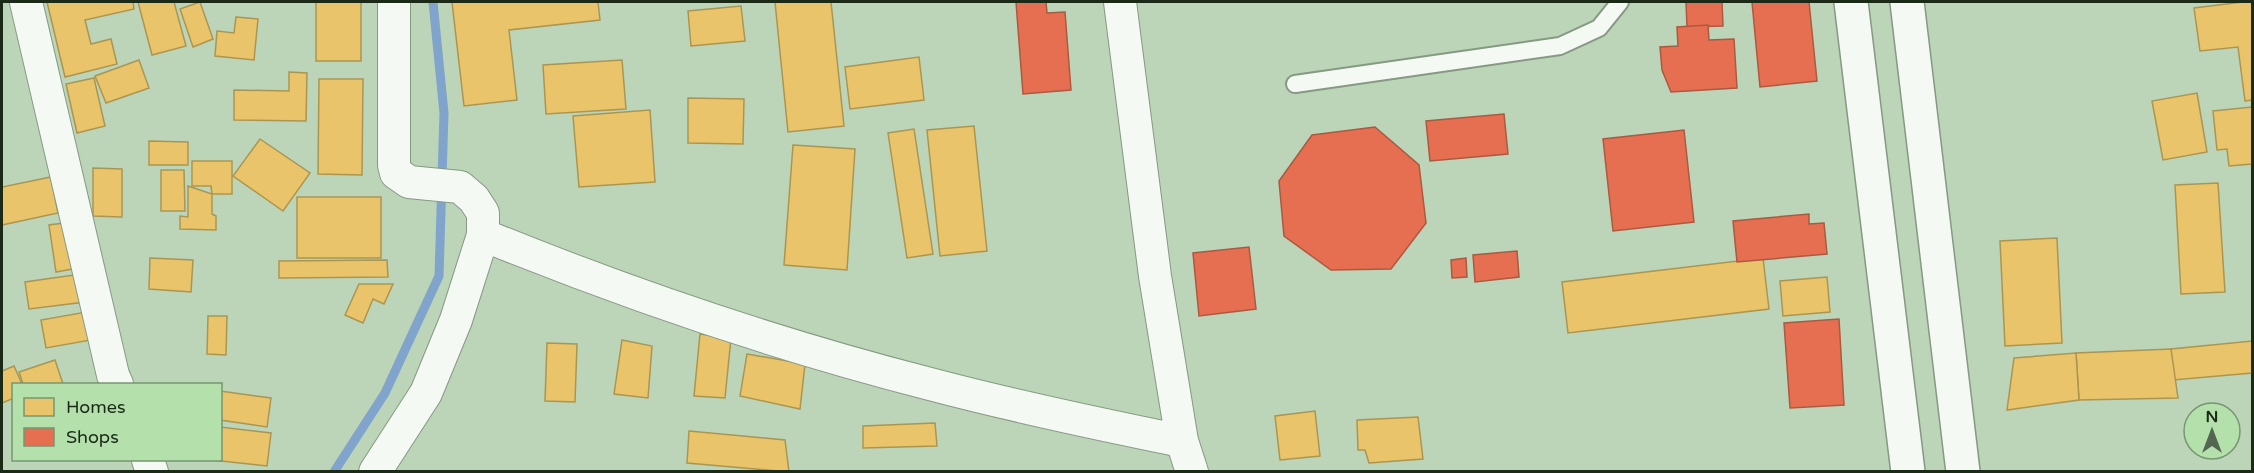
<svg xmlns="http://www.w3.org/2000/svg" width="2254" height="473" font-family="'Varela Round',sans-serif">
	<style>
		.homes { fill: #e9c46a; stroke: #ab9651; stroke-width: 1.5 }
		.shops { fill: #e76f51; stroke: #aa5a40; stroke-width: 1.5 }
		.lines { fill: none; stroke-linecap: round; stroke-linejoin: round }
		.stream { stroke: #80a4cc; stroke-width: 9 }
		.lane-casing { stroke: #869983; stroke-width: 20 }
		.street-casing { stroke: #869983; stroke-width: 34 }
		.primary-casing { stroke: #869983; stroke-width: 36 }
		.lane { stroke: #f5f9f4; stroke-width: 16 }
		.street { stroke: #f5f9f4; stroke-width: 32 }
		.primary { stroke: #f5f9f4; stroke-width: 33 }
	</style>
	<rect width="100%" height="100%" fill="#bcd4b8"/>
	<g class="homes">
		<path d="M47,2H133L134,9L85,20L91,44L111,39L117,64L65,77Z"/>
		<path d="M138,2H174L186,46L152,55Z"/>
		<path d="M200,2L213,39L193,47L180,9Z"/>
		<rect x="316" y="2" width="45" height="59"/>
		<path d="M452,2H598L600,20L509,30L517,100L464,106Z"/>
		<path d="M775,2H831L844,126L788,132Z"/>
		<path d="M2243,2H2252V100L2245,101L2238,47L2200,51L2194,8Z"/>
		<path d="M741,6L745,41L691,46L688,11Z"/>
		<path d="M236,17L258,19L254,60L215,56L217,31L234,33Z"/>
		<path d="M919,57L924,100L850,109L845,67Z"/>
		<path d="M139,60L149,88L106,103L95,76Z"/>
		<path d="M622,60L626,109L546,114L543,65Z"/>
		<path d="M289,72L307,73L306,121L234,120V90L289,91Z"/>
		<path d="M94,78L105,126L77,133L66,84Z"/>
		<path d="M319,79H363L362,175L318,174Z"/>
		<path d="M2197,93L2207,152L2163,160L2152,101Z"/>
		<path d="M688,98L744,99L743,144L688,143Z"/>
		<path d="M2252,107V164L2229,166L2227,149L2217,150L2213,111Z"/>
		<path d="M650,110L655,182L579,187L573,116Z"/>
		<path d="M974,126L987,251L940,256L927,130Z"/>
		<path d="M914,129L933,254L907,258L888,133Z"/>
		<path d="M260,139L310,173L283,211L233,176Z"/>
		<path d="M149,141L188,142V165H149Z"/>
		<path d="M793,145L855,149L847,270L784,265Z"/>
		<path d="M192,161H232V194H212L211,186H192Z"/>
		<path d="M93,168L122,169V217L93,216Z"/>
		<path d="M161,170H184L185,211H161Z"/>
		<path d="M51,177L58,213L2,225V187Z"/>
		<path d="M2218,183L2225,292L2181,294L2175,185Z"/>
		<path d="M188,186L212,194V214L216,216V230L180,229V216L188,217Z"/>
		<rect x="297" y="197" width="84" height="61"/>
		<path d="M71,222L78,268L56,272L49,225Z"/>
		<path d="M2057,238L2062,343L2005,346L2000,241Z"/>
		<path d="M150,258L193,260L191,292L149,289Z"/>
		<path d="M1763,258L1769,309L1568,333L1562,282Z"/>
		<path d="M387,260L388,277L279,278V261Z"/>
		<path d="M81,274L85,302L29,309L25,282Z"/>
		<path d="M1827,277L1830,312L1783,316L1780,281Z"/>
		<path d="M359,284H393L384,304L373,299L363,323L345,315Z"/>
		<path d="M86,312L91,340L46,348L41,320Z"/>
		<path d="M208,316H227L226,355L207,354Z"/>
		<path d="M700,334L731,338L725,398L694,396Z"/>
		<path d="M622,340L652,346L648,398L614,394Z"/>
		<path d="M2252,341V373L2173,380L2171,349Z"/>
		<path d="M547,343L577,344L575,402L545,401Z"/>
		<path d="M2171,349L2178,398L2079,400L2076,353Z"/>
		<path d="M2076,353L2079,400L2007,410L2014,358Z"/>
		<path d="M747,354L805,364L800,409L740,396Z"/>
		<path d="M55,360L63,384H23L19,372Z"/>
		<path d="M14,366L22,384H14V398L2,403V371Z"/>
		<path d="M220,391L271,398L267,427L220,420Z"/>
		<path d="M1315,411L1320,456L1280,460L1275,416Z"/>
		<path d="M1418,417L1423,459L1369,463L1365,450H1358L1357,420Z"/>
		<path d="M935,423L937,446L863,448V426Z"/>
		<path d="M220,427L271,433L267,466L212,460H220Z"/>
		<path d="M689,431L785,440L789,472L687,463Z"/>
	</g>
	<g class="shops">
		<path d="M1016,2H1046L1047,13L1065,12L1071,90L1023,94Z"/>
		<path d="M1686,2H1722L1723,26L1687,27Z"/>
		<path d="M1752,2H1809L1817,81L1760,87Z"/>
		<path d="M1708,25L1709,40L1734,39L1737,88L1671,92L1662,70L1660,47L1678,46L1677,27Z"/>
		<path d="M1504,114L1508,154L1430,161L1426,121Z"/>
		<path d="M1375,127L1419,165L1426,223L1391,269L1331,270L1284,236L1279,181L1312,135Z"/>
		<path d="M1684,130L1694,222L1613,231L1603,139Z"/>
		<path d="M1809,214V224L1824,223L1827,254L1737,262L1733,221Z"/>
		<path d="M1249,247L1256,309L1199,316L1193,253Z"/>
		<path d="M1517,251L1519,277L1475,282L1473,255Z"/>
		<path d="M1466,258L1467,277L1452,278L1451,260Z"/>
		<path d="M1839,319L1844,405L1790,408L1784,323Z"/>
	</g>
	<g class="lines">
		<path class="stream" d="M334,472L385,393L439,276L444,113L433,2"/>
		<defs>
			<path id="lane" d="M1295,84L1560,46L1599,28L1620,2"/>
			<g id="street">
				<path d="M26,2L113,375L117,384"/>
				<path d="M394,2V165L396,173L409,182L460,187L474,199L483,213V235"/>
				<path d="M1120,2L1155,276L1182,441L1192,472"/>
				<path d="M148,460L152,472"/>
				<path d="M375,472L426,393L456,320L483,235C628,294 778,345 930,384C1013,406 1098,424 1182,441"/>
			</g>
			<g id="primary">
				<path d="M1851,2L1908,472"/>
				<path d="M1907,2L1963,472"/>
			</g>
		</defs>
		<use href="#lane" class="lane-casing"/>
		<use href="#street" class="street-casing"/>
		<use href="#primary" class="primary-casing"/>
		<use href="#lane" class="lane"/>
		<use href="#street" class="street"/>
		<use href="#primary" class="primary"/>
	</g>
	<rect width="2254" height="473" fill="none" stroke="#1a2a17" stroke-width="6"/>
	<rect x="12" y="383" width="210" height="78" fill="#b4e0ac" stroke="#769770" stroke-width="1.5"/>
	<rect x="24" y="398" width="30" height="18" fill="#e9c46a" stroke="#769770" stroke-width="1.5"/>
	<text x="66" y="413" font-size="18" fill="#1a2a17">Homes</text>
	<rect x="24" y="428" width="30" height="18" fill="#e76f51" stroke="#769770" stroke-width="1.5"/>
	<text x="66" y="443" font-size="18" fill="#1a2a17">Shops</text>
	<g transform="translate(2212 431)"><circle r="28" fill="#b4e0ac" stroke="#769770" stroke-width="1.5"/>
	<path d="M0-4.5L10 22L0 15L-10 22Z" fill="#53664f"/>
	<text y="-9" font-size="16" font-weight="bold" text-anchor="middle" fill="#1a2a17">N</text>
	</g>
</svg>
